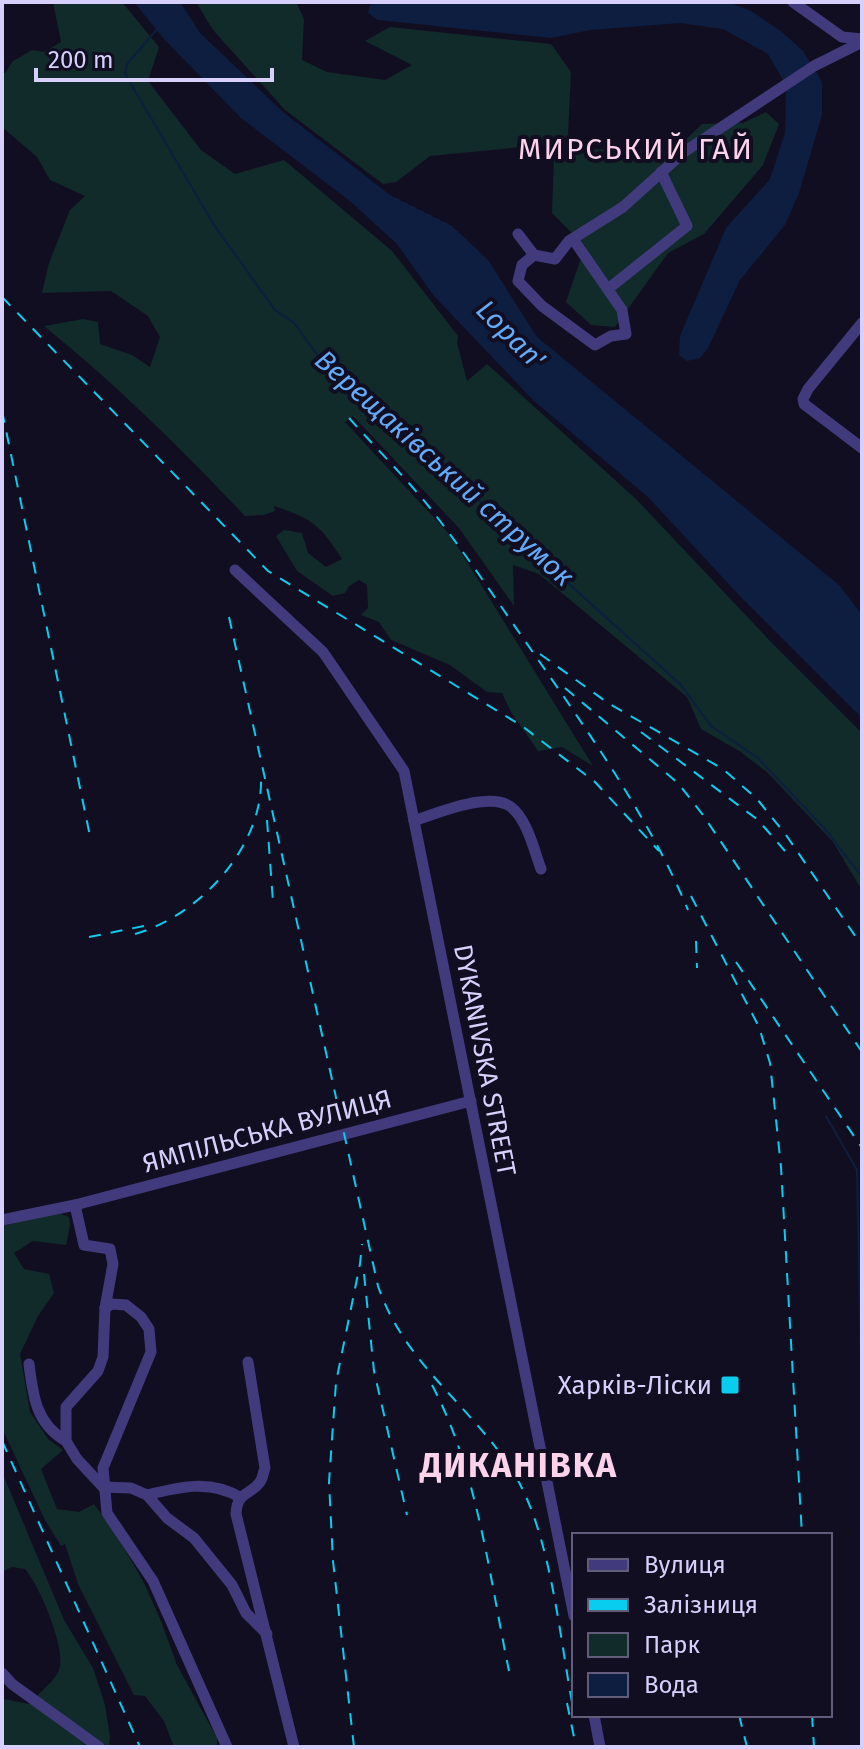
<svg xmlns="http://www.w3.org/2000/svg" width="864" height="1749" font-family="'Fira Sans',sans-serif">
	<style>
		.green { fill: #112a2a }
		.water { fill: #0d1e41 }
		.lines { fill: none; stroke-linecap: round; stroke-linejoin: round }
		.stream { stroke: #0d1e41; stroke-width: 2 }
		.minor { stroke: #413b7e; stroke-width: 11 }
		.rail { stroke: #09cdef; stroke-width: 2; stroke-dasharray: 12 10; stroke-linecap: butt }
		.poi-dot { fill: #09cdef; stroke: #120e21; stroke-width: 3 }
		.labels { text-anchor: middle; stroke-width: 8; stroke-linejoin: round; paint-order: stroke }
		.street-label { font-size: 26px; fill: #d7d0fd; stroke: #120e21 }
		.poi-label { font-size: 26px; fill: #d7d0fd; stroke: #120e21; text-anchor: end }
		.water-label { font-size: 28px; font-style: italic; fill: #62abf9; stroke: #120e21 }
		.quarter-label { font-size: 30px; letter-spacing: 2px; fill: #fdd2eb; stroke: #120e21 }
		.district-label { font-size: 34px; font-weight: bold; letter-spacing: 2px; fill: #fdd2eb; stroke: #120e21 }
	</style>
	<rect width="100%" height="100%" fill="#120e21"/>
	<g class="green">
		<path d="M53,2H122L159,47L148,81L201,150L235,174L284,160L392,251L458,336L457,343L467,381L487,364L636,499L771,642L861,732L862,890L833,842L768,773L741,752L701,729L687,697L539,574L513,565L514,606L459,528L353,416L345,422L451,536L593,766L562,747L538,751L511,712L502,693L487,692L450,665L391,640L379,622L361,615L368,608L367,585L359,580L349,586L345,593L333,596L297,571L276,536L284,530L302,533L308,553L326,567L342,559C320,525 313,519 274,506L275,511L264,515L245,516C181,449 116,384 44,326L83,319L98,322L100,344L132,355L150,367L160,337L148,316L111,291L42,293L49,263L70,210L85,196L50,180L37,157L2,127V73H5L13,61L32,50L44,52L61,42Z"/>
		<path d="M196,2H296L304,19L302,60L327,72L385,80L412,65L365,41L390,27L551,44L571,72L568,134L591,149L674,151L702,124L743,123L766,112L779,124L763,165L704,234L668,253L615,327L591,325L566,302L585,246L552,213L554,158L542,145L430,156L396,182L383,184L285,110L213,30Z"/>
		<path d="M59,1213L69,1217L70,1225L66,1245L33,1241L14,1253L24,1269L49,1274L54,1293L38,1316L20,1354L30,1412L48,1439L63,1450L41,1469L57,1509L79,1512L94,1504L117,1536L144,1583L161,1621L177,1665L217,1738V1747H174L164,1721L145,1696L134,1695L78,1584L65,1544L61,1546L45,1520L2,1428V1226Z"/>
		<path d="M2,1472L64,1620L93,1668L105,1705L110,1737L109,1747H2L3,1699L30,1704C38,1693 55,1681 59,1670C67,1650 39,1584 25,1569L12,1567L2,1572Z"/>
	</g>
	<g class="water">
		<path d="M134,2H180L200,33L283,112L390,195L452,226L488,260L537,337L839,585L862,615V718L737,593L648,497L534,401L434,296L397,244L350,201L241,118L164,39Z"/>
		<path d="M377,2H727L751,11L782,32L803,51L822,82V115L799,193L785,225L740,280L708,348L700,358L687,361L679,355L680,336L726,228L770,179L785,133L786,85L768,54L723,29L680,23L590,30L551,38L378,20L368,13L370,5Z"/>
	</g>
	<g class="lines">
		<g class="stream">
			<path d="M158,28L127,64L125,74L214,225L275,310L294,323L324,364L342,373L538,556L681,685L711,726L758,758L825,829L862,877"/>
			<path d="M826,1116L857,1170L862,1412"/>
		</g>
		<g class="minor">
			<path d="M793,2L842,37L862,39"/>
			<path d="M518,234L534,255L555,259L569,241L623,207L684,152L814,66L862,42"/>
			<path d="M534,255L522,265L518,281L542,306L595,345L611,336L626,334L622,310L573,239"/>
			<path d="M608,289L687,226L661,172"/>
			<path d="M862,323L808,389L803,399L804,404L862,448"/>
			<path d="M235,570L323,652L404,771L574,1616"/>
			<path d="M414,821C436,813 490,791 511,807C527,819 534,850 541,869"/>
			<path d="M75,1205L84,1245L110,1249L113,1264L105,1308L103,1357L98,1371L66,1407V1441L77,1459L103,1487"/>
			<path d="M2,1220L75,1205L471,1101"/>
			<path d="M105,1308L112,1304L126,1305L141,1317L149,1329L151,1352L103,1468L107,1513L153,1581L227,1747"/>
			<path d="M248,1362L265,1468C263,1473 263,1478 260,1482C250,1496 237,1491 236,1514L294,1747"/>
			<path d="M29,1364C33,1396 36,1424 66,1441"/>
			<path d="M103,1487L131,1488L147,1495L167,1518L194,1538L232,1585L246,1613L267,1634"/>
			<path d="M147,1495C179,1487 211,1479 241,1498"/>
			<path d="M2,1673L12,1684L99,1747"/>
			<path d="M594,1715L600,1747"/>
		</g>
		<g class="rail">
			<path d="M2,297L268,571L522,726L595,782L659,851"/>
			<path d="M2,411L91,841"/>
			<path d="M349,418C376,448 405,477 430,508C469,558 503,610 539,661C592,737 653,825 688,910"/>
			<path d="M229,617L378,1286C405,1366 474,1407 516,1477C552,1539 560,1642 574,1713"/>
			<path d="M540,654L608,703L723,769L757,799L786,835L862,946"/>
			<path d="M565,688L678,783L703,815L862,1052"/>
			<path d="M641,732L758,820L785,851"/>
			<path d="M267,820L273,902"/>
			<path d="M691,896L759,1027L770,1063L781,1167L802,1535"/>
			<path d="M135,934C199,916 263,847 261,778"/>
			<path d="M89,937L144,926"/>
			<path d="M696,941L697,968"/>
			<path d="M736,962L862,1148"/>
			<path d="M364,1274L374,1371L407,1515"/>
			<path d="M432,1385C478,1472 489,1575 509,1671"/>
			<path d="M2,1441L140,1747"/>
			<path d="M567,1703L576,1747"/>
			<path d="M739,1715L747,1747"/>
			<path d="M812,1715L814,1747"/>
			<path d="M354,1747L333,1561L329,1482L336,1382L360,1264L362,1244"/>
		</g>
	</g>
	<rect class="poi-dot" x="720" y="1375" width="20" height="20" rx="4"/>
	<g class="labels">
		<g class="street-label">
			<text transform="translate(485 1060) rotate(79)" y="9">DYKANIVSKA STREET</text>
			<text transform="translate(267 1131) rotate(-15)" y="9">ЯМПІЛЬСЬКА ВУЛИЦЯ</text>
		</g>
		<g class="poi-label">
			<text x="712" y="1394">Харків-Ліски</text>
		</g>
		<g class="water-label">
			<text transform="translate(511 334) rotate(45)" y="10">Lopan'</text>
			<text transform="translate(445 468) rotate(42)" y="10">Верещаківський струмок</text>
		</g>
		<g class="quarter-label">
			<text x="636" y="159">МИРСЬКИЙ ГАЙ</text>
		</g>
		<g class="district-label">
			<text x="519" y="1477">ДИКАНІВКА</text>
		</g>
	</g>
	<rect width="864" height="1749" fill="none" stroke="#d7d0fd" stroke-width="8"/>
	<rect x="572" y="1533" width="260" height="184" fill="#120e21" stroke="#615c79" stroke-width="2"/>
	<rect x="588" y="1559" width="40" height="12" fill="#413b7e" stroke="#615c79" stroke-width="2"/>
	<text x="644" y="1573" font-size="24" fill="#d7d0fd">Вулиця</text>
	<rect x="588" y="1599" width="40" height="12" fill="#09cdef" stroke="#615c79" stroke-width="2"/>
	<text x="644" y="1613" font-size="24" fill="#d7d0fd">Залізниця</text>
	<rect x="588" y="1633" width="40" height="24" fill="#112a2a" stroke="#615c79" stroke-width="2"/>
	<text x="644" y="1653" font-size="24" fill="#d7d0fd">Парк</text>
	<rect x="588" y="1673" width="40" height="24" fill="#0d1e41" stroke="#615c79" stroke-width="2"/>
	<text x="644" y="1693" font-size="24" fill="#d7d0fd">Вода</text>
	<path d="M36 68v12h236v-12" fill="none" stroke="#d7d0fd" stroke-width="4"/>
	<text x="48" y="68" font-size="24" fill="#d7d0fd" stroke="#120e21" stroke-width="6" paint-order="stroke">200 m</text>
</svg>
